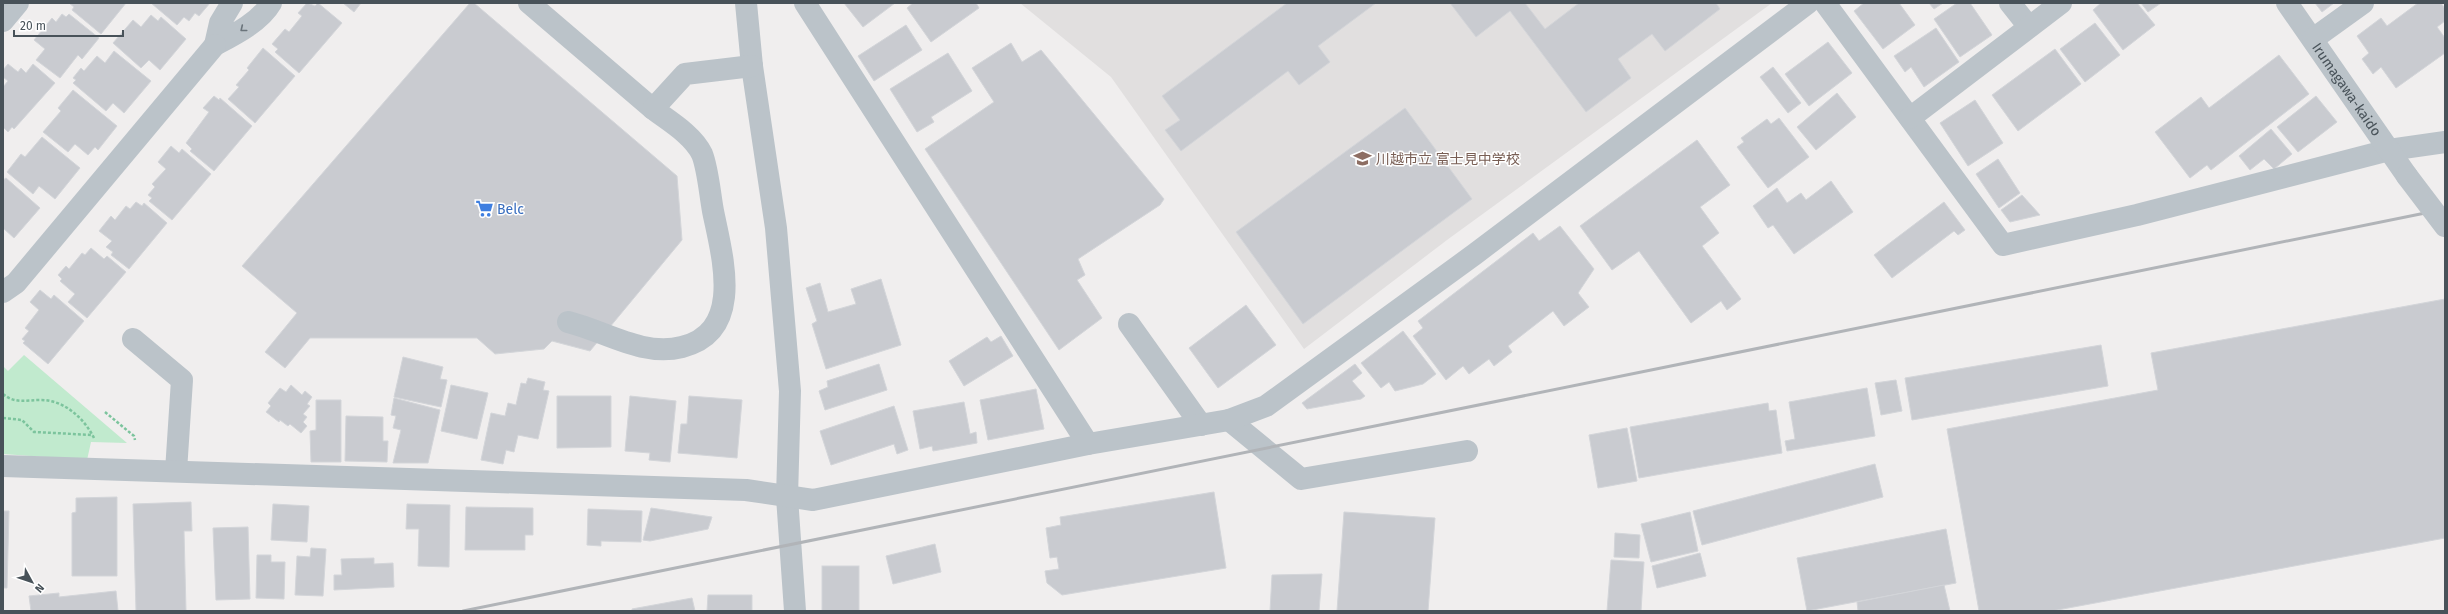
<svg xmlns="http://www.w3.org/2000/svg" width="2448" height="614" font-family="'Fira Sans','Noto Sans JP',sans-serif">
	<style>
		.education { fill: #e1dfdf }
		.green { fill: #c1eace }
		.building { fill: #c9cbd0; stroke: #d3d5d9 }
		.lines { fill: none; stroke-linecap: round; stroke-linejoin: round }
		.path { stroke: #7cc49d; stroke-width: 2.5; stroke-dasharray: 3 2; stroke-linecap: butt }
		.minor { stroke: #bbc3c9; stroke-width: 22 }
		.rail { stroke: #b1b4b8; stroke-width: 3 }
		.minor-bridge { stroke: #bbc3c9; stroke-width: 22 }
		.oneway { stroke: #6a747b }
		.labels { text-anchor: middle; stroke-width: 3; stroke-linejoin: round; paint-order: stroke }
		.street-label { font-size: 14px; fill: #485259; stroke: #fff }
		.education-label { font-size: 14px; fill: #785e54; stroke: #fff; text-anchor: start }
		.shop-label { font-size: 14px; fill: #366cbe; stroke: #fff; text-anchor: start }
	</style>
	<rect width="100%" height="100%" fill="#f0eeee"/>
	<path class="education" d="M1020,3H1772L1447,240L1304,349L1111,77Z"/>
	<path class="green" d="M24,355L127,443L91,442L87,460L3,454V366L8,371Z"/>
	<g class="building">
		<path d="M69,3H126L101,34L72,10L74,7Z"/>
		<path d="M151,3H210L199,16L195,13L189,21L184,17L177,25Z"/>
		<path d="M307,3L315,6L318,3L342,23L299,73L275,52L278,49L272,44L285,29L289,32L302,16L298,13Z"/>
		<path d="M343,3H361L354,12Z"/>
		<path d="M470,3H474L677,176L682,240L590,351L552,341L544,349L495,354L477,338H310L285,368L265,352L297,313L242,266Z"/>
		<path d="M844,3H895L863,27Z"/>
		<path d="M913,3H976L979,8L931,42L907,8Z"/>
		<path d="M1287,3H1376L1318,46L1330,62L1299,85L1288,71L1181,151L1165,130L1180,120L1162,96Z"/>
		<path d="M1450,3H1525L1545,29L1579,3H1716L1720,9L1665,51L1652,34L1618,59L1631,78L1586,112L1510,11L1476,37Z"/>
		<path d="M1864,3H1899L1915,25L1883,49L1854,11Z"/>
		<path d="M1929,3H1943L1934,9Z"/>
		<path d="M1957,3H1970L1992,35L1960,57L1934,19Z"/>
		<path d="M2101,3H2137L2155,25L2123,50L2093,10Z"/>
		<path d="M2141,3H2161L2148,12Z"/>
		<path d="M2315,3H2334L2322,12Z"/>
		<path d="M2418,3H2441L2445,9V21L2437,27L2445,38V53L2396,88L2381,67L2373,74L2362,59L2369,53L2357,36L2381,18L2387,26Z"/>
		<path d="M62,14L66,17L69,14L99,38L82,59L78,55L60,78L36,60L45,49L34,40L52,18L56,22Z"/>
		<path d="M151,15L158,21L161,17L186,39L160,70L149,60L141,68L113,43L133,20L141,27Z"/>
		<path d="M2095,23L2120,55L2085,82L2060,49Z"/>
		<path d="M906,25L922,50L874,81L858,56Z"/>
		<path d="M1936,28L1959,62L1924,87L1911,67L1905,72L1894,56Z"/>
		<path d="M1828,42L1852,73L1809,106L1785,74Z"/>
		<path d="M1011,43L1022,62L1041,50L1164,199L1160,205L1078,259L1085,275L1077,280L1102,318L1059,350L925,149L994,102L972,68Z"/>
		<path d="M263,48L295,76L255,123L228,99L239,87L236,85L249,70L247,68Z"/>
		<path d="M2055,49L2081,84L2018,131L1992,95Z"/>
		<path d="M114,51L151,81L124,113L113,103L106,111L73,83L76,80L73,78L81,68L84,71L97,56L105,63Z"/>
		<path d="M948,53L972,91L931,117L934,122L917,132L890,89Z"/>
		<path d="M2279,55L2309,94L2211,170L2207,165L2190,178L2155,132L2201,97L2209,108Z"/>
		<path d="M8,64L18,72L21,68L26,73L33,64L55,83L14,129L12,127L8,132L3,127V87L8,81L3,77V70Z"/>
		<path d="M1773,67L1801,103L1788,113L1760,77Z"/>
		<path d="M73,90L117,126L98,150L95,147L88,155L75,144L68,152L43,132L61,111L58,108Z"/>
		<path d="M1837,93L1856,117L1816,150L1797,127Z"/>
		<path d="M214,96L219,100L220,98L252,126L214,171L190,151L192,149L186,143L209,112L203,108Z"/>
		<path d="M2316,96L2337,122L2298,152L2277,127Z"/>
		<path d="M1975,100L2003,143L1968,166L1940,123Z"/>
		<path d="M1405,108L1472,199L1303,324L1236,232Z"/>
		<path d="M1779,118L1809,157L1768,188L1737,147L1744,142L1741,138L1767,119L1771,124Z"/>
		<path d="M2271,129L2292,154L2274,169L2264,159L2250,170L2239,156Z"/>
		<path d="M42,137L80,168L55,199L39,186L33,194L7,172L21,154L25,157Z"/>
		<path d="M1697,140L1730,185L1700,207L1719,233L1702,246L1741,299L1727,310L1721,301L1691,323L1639,251L1612,270L1580,226Z"/>
		<path d="M171,146L179,153L182,149L211,174L172,220L149,201L152,198L148,195L155,187L152,184L166,169L158,162Z"/>
		<path d="M1998,159L2020,193L1999,208L1976,174Z"/>
		<path d="M6,178L40,208L14,238L3,228V180Z"/>
		<path d="M1831,181L1853,212L1794,254L1773,225L1768,228L1753,206L1777,188L1787,203L1801,193L1806,200Z"/>
		<path d="M2022,195L2040,215L2010,222L2001,210Z"/>
		<path d="M136,202L142,206L144,203L167,223L129,269L111,255L113,252L106,247L112,241L99,231L111,216L115,220L126,206L130,209Z"/>
		<path d="M1944,202L1965,230L1958,235L1954,231L1892,278L1874,255Z"/>
		<path d="M1560,226L1594,269L1578,293L1589,307L1564,326L1553,311L1508,346L1512,352L1494,366L1489,359L1469,374L1463,366L1446,380L1413,336L1423,328L1418,321L1533,233L1539,241Z"/>
		<path d="M91,248L104,259L107,256L126,272L87,318L68,302L75,294L60,281L62,279L58,275L66,266L69,269L82,253L85,255Z"/>
		<path d="M881,279L901,345L826,369L812,324L817,321L806,288L820,283L828,312L856,304L851,289Z"/>
		<path d="M40,290L51,299L54,295L84,321L48,364L23,343L25,341L22,339L29,331L25,328L39,310L30,302Z"/>
		<path d="M2445,299V538L2052,611H1979L1947,429L2158,390L2151,353Z"/>
		<path d="M1246,305L1276,345L1218,388L1189,348Z"/>
		<path d="M1403,331L1436,374L1423,384L1395,391L1389,382L1381,388L1361,363Z"/>
		<path d="M1001,336L1013,356L964,386L949,361L987,337L991,342Z"/>
		<path d="M2101,345L2108,386L1912,420L1905,378Z"/>
		<path d="M403,357L443,367L440,379L447,380L441,407L394,397Z"/>
		<path d="M879,364L887,390L825,410L819,391L828,387L827,381Z"/>
		<path d="M1355,364L1362,373L1352,381L1365,396L1361,399L1307,409L1302,403Z"/>
		<path d="M528,378L545,382L543,390L549,391L538,439L518,435L514,452L506,450L503,464L481,460L491,413L505,416L508,403L516,405L521,383L526,384Z"/>
		<path d="M1896,380L1902,411L1881,415L1875,383Z"/>
		<path d="M291,385L302,395L305,391L312,397L307,404L310,406L303,414L307,417L303,422L307,426L301,433L290,424L288,426L280,420L279,422L266,412L271,406L268,403L280,388L286,392Z"/>
		<path d="M451,385L488,393L477,439L441,431Z"/>
		<path d="M1867,388L1875,436L1787,451L1785,441L1795,439L1789,402Z"/>
		<path d="M1036,389L1044,429L988,440L980,400Z"/>
		<path d="M557,396H611V447L557,448Z"/>
		<path d="M630,396L676,401L670,462L649,460L650,453L625,451Z"/>
		<path d="M689,396L742,400L737,458L678,453L681,424H687Z"/>
		<path d="M394,398L440,410L428,463H393L401,430L393,428L396,416L391,415Z"/>
		<path d="M316,400H341V462H311L310,431L316,430Z"/>
		<path d="M964,402L970,434L976,432L977,443L933,451L932,446L920,449L913,411Z"/>
		<path d="M1768,403L1769,411L1776,410L1782,453L1639,478L1630,427Z"/>
		<path d="M894,406L908,450L897,454L894,444L831,465L820,431Z"/>
		<path d="M346,416L383,417V441H388L387,462L345,461Z"/>
		<path d="M1627,428L1637,481L1598,488L1589,435Z"/>
		<path d="M1875,464L1883,497L1702,545L1693,511Z"/>
		<path d="M1214,492L1226,568L1062,595L1047,583L1045,571L1059,569L1057,557L1050,558L1046,528L1061,525L1060,517Z"/>
		<path d="M117,497V576H72V513L76,512V498Z"/>
		<path d="M191,502L192,531H184L186,611H136L133,504Z"/>
		<path d="M273,504L309,506L307,542L271,540Z"/>
		<path d="M407,504L450,505L449,567L418,566L419,529H406Z"/>
		<path d="M466,507L533,508V535H525V550H465Z"/>
		<path d="M651,508L712,517L708,529L650,541L643,540Z"/>
		<path d="M588,509L642,511L641,542L601,541V546L587,545Z"/>
		<path d="M3,511H9L7,588H3Z"/>
		<path d="M1344,512L1435,518L1428,611H1337Z"/>
		<path d="M1690,512L1698,551L1651,562L1641,524Z"/>
		<path d="M248,527L250,599L216,600L213,528Z"/>
		<path d="M1946,529L1956,583L1807,611L1797,558Z"/>
		<path d="M1615,533L1640,535L1639,558L1614,557Z"/>
		<path d="M935,544L941,572L893,584L886,556Z"/>
		<path d="M311,548L326,549L323,596L295,595L297,556L310,557Z"/>
		<path d="M1700,553L1706,576L1657,588L1652,566Z"/>
		<path d="M257,555H271V562H285L284,599L256,598Z"/>
		<path d="M374,558V564L393,563L394,587L334,590V575H342L341,559Z"/>
		<path d="M1611,560L1644,562L1641,611H1607Z"/>
		<rect x="822" y="566" width="37" height="45"/>
		<path d="M1322,574L1319,611H1270L1272,575Z"/>
		<path d="M1944,585L1950,611H1858L1857,602Z"/>
		<path d="M116,591L118,611H31L29,596L59,593V597Z"/>
		<path d="M708,595H752V611H707Z"/>
		<path d="M692,598L695,611H632V609Z"/>
	</g>
	<g class="lines">
		<g class="path">
			<path d="M3,394C15,404 26,400 41,400C64,400 84,418 94,438"/>
			<path d="M105,412L134,436L135,440"/>
			<path d="M3,418L22,420L34,432L93,435"/>
		</g>
		<g class="minor">
			<path d="M232,3L220,23L215,45C234,35 260,22 271,3"/>
			<path d="M529,3L653,109"/>
			<path d="M746,3L752,66L776,228L790,391L787,497L795,611"/>
			<path d="M805,3L1088,444"/>
			<path d="M1825,3L2003,245L2137,215L2389,150L2445,142"/>
			<path d="M2010,3L2029,27"/>
			<path id="s1" d="M2287,3L2407,176"/>
			<path d="M3,21L18,3"/>
			<path d="M2313,39L2363,3"/>
			<path d="M1910,118L2061,3"/>
			<path d="M3,292L16,283L215,45"/>
			<path d="M568,322C605,331 642,357 682,347C745,331 722,256 713,211C710,195 708,169 702,154C693,135 669,121 653,109L685,74L752,66"/>
			<path d="M1129,324L1201,425"/>
			<path d="M133,339L182,380L176,471"/>
			<path d="M1229,420L1301,479L1467,451"/>
			<path d="M3,466L746,490L813,500L1088,444L1229,420L1266,406L1475,254L1808,3"/>
		</g>
		<path class="rail" d="M463,611L2445,209"/>
		<path class="minor-bridge" d="M2407,176L2445,226"/>
	</g>
	<defs><path id="oneway-chevron" d="M-2-3.5L2.5 0L-2 3.5" fill="none" stroke-width="1.6" stroke-linecap="round" stroke-linejoin="round"/></defs>
	<use class="oneway" href="#oneway-chevron" transform="translate(243 29) rotate(141)"/>
	<defs>
		<symbol id="school-bare" viewBox="-9 -9 18 18"><path d="M0-5L7-2L0 1L-7-2ZM-4 1L0 2.5L4 1V4Q0 6-4 4Z" fill="#8d6e63" stroke="#fff" stroke-width="2.5" paint-order="stroke"/></symbol>
		<symbol id="supermarket-bare" viewBox="-9 -9 18 18"><path d="M-6-5.5h2.5l.6 2H6L4.5 2H-2.5L-4.4-4H-6ZM-1.5 3.2a1.3 1.3 0 1 0 .1 0ZM3 3.2a1.3 1.3 0 1 0 .1 0Z" fill="#3f7fe0" stroke="#fff" stroke-width="2.5" paint-order="stroke"/></symbol>
	</defs>
	<g fill-rule="evenodd">
		<use href="#school-bare" x="1350" y="146" width="25" height="25"/>
		<use href="#supermarket-bare" x="472" y="196" width="25" height="25"/>
	</g>
	<g class="labels">
		<g class="street-label">
			<text dy="5" stroke="none"><textPath href="#s1" startOffset="105">Irumagawa-kaido</textPath></text>
		</g>
		<g class="education-label">
			<text x="1376" y="164">川越市立 富士見中学校</text>
		</g>
		<g class="shop-label">
			<text x="497" y="214">Belc</text>
		</g>
	</g>
	<rect width="2448" height="614" fill="none" stroke="#485259" stroke-width="8"/>
	<g transform="translate(32 582) rotate(130)" stroke="#ffffff" stroke-width="3" paint-order="stroke">
	<path d="M0-3L7 15L0 10L-7 15Z" fill="#485259"/>
	<text y="-6" font-size="11" font-weight="bold" text-anchor="middle" fill="#485259">N</text>
	</g>
	<path d="M14 30v6h109v-6" fill="none" stroke="#485259" stroke-width="2"/>
	<text x="20" y="30" font-size="12" fill="#485259" stroke="#ffffff" stroke-width="3" paint-order="stroke">20 m</text>
</svg>
